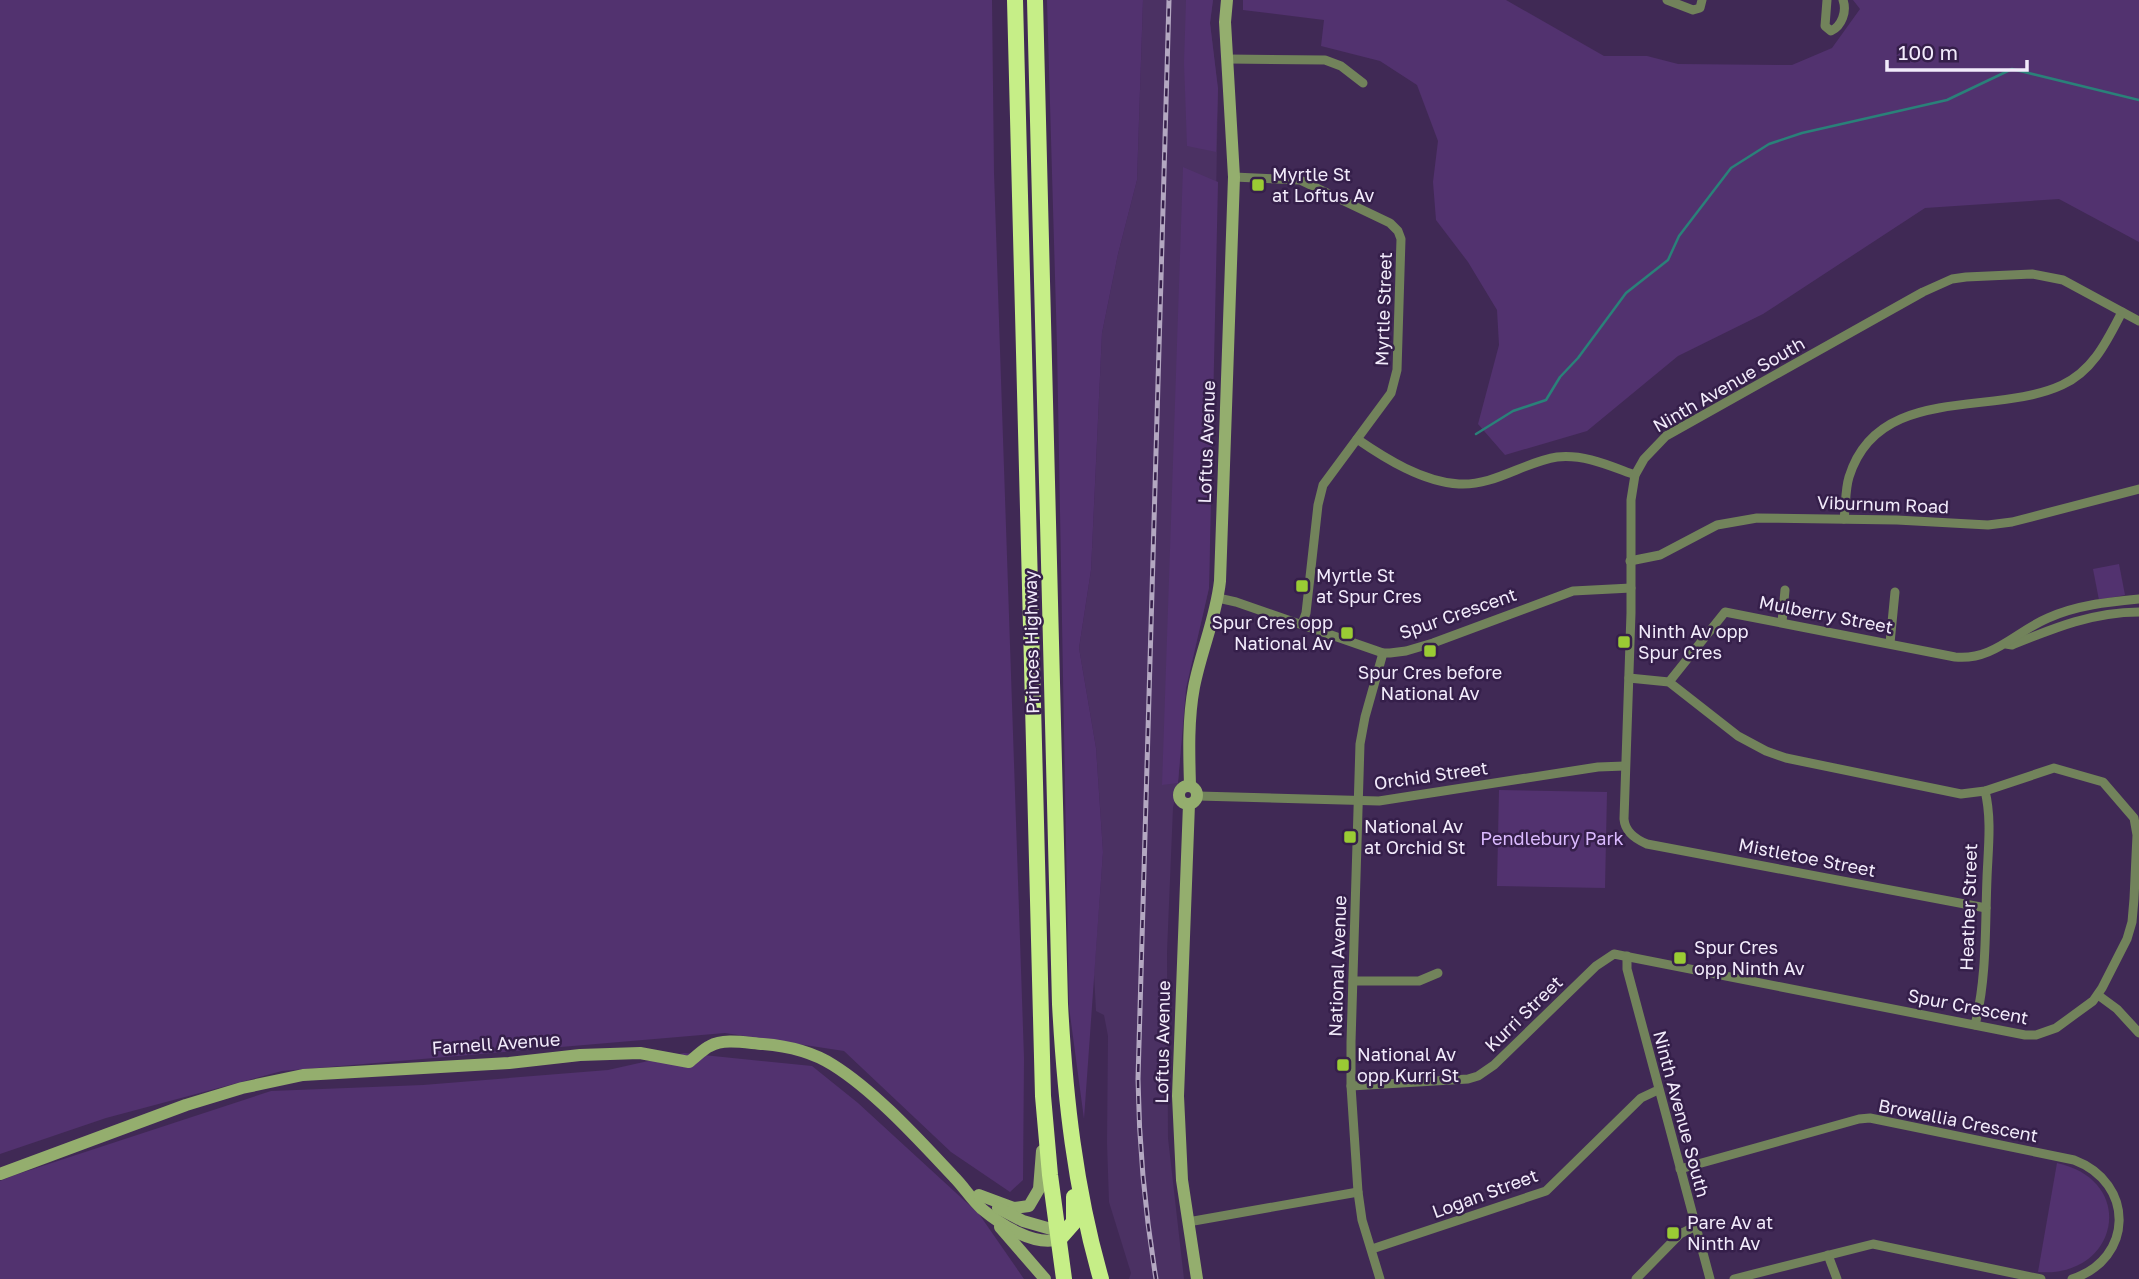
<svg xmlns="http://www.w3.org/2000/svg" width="2139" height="1279" font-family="'Golos Text',sans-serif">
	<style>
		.built { fill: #4b3163 }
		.green { fill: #52326f }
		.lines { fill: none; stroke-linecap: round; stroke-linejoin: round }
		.stream { stroke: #2a8179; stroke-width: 2.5 }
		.street { stroke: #72835b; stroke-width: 9 }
		.secondary { stroke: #94ae6e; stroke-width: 12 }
		.highway { stroke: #c6ee87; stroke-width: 16 }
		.rail-casing { stroke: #b3a7c1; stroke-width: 5 }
		.rail { stroke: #351f4a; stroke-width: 2.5; stroke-dasharray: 8; stroke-linecap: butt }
		.poi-dot { fill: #9acb34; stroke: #351f4a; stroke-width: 2.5 }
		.labels { text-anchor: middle; stroke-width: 5; stroke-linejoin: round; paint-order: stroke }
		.poi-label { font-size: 18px; fill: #f2ebfb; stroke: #351f4a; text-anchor: start }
		.street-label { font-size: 18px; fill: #f2ebfb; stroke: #351f4a }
		.park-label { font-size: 18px; fill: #dbbaff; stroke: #351f4a }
	</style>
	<rect width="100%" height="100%" fill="#402955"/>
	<path class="built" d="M1143,0H1213L1210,23L1218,89L1209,588L1186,688L1178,783L1173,808L1167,952L1168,1138L1184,1279H1129L1131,1273L1109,1202L1107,1143L1108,1036L1104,1015L1096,1011L1094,974L1103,852L1096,748L1079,648L1091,570L1102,333L1118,254L1137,180Z"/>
	<g class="green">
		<path d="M0,0H992L994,173L1024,1058L1023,1180L1010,1192L951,1152L844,1051L725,1033L282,1071L106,1118L0,1154Z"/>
		<path d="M1047,0H1143L1137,180L1118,254L1102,333L1091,570L1079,648L1096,748L1103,852L1084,1119L1069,1007L1057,346Z"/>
		<path d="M1186,0H1213L1210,23L1218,89L1216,152L1187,146L1184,63Z"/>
		<path d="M1243,0H1506L1604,56H1647L1678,64L1792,65L1832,48L1860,9L1853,0H2139V242L2059,199L1925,208L1763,314L1678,356L1587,431L1505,455L1478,424L1499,345L1497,310L1468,262L1436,220L1433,182L1438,141L1417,85L1380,61L1321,46L1324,20L1243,10Z"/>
		<path d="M1183,167L1218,182L1209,588L1186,688L1178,783L1162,785Z"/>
		<path d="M2119,564L2125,595L2099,600L2093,569Z"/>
		<path d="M1499,790L1607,792L1605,888L1497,886Z"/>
		<path d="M684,1053L812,1066L858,1103L979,1214L1024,1279H0V1181L15,1175L271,1091L423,1085L608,1070Z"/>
		<path d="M2057,1163C2139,1181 2118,1279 2038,1272Z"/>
	</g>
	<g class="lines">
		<path class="stream" d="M1476,434L1513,411L1546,400L1560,377L1578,358L1626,293L1668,260L1679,236L1731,168L1769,144L1802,133L1947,100L2012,69L2139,100"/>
		<g class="street">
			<path d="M1667,0L1693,10L1700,8L1702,0"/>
			<path d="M1827,0L1825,26L1831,31C1842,26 1847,11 1843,0"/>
			<path d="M1227,59L1325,60L1341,66L1363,83"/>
			<path d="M1234,177L1300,180L1390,223L1398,231L1401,239L1397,370L1391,393L1323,485L1318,505L1306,613L1302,624"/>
			<path d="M1357,439C1386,459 1423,482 1459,484C1494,486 1524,462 1557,457C1585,454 1610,466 1635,475"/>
			<path d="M1844,519C1846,505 1845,490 1849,477C1878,383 1993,417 2062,385C2093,371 2107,341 2122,312"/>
			<path d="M1630,561L1660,555L1717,525L1757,518L1897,520L1988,525L2012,522L2139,489"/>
			<path d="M1218,598L1236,602L1383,653H1390L1406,651L1433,643L1573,591L1631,588"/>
			<path d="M1782,622L1785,590"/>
			<path d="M1890,643L1895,592"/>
			<path d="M2006,644L2012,645C2054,628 2093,612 2139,612"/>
			<path d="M1669,682L1725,612L1955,657C1993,661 2015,632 2048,618C2077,605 2108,602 2139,599"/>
			<path d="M1198,796L1379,801L1598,767L1625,766"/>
			<path d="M1986,908L1647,844C1635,839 1625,832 1624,819L1631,613V500L1635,475L1644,459L1666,436L1923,292L1952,279L1966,277L2032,274L2063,280L2139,321"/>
			<path d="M1627,956V969L1710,1279"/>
			<path d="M1353,981H1419L1438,973"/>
			<path d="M2098,995L2117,1009L2139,1033"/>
			<path d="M1975,1025C1987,977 1985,927 1987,878C1988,850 1992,819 1985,791"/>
			<path d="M1351,1086L1468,1079L1478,1076L1494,1065L1596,966L1614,954L2025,1035H2036L2056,1028L2093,1001L2102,988L2127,939L2132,922L2134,899L2137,835L2134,818L2103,782L2054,768L1985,791L1961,794L1786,758L1766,751L1738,736L1669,682L1629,678"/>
			<path d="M1680,1169L1859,1119L1870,1118L2074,1160C2135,1183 2134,1259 2072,1279"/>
			<path d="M1188,1222L1358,1192"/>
			<path d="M1372,1249L1546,1191L1641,1098L1658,1090"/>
			<path d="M1828,1255L1837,1279"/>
			<path d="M1380,1279L1362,1220L1358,1192L1351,1086V1042L1360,744L1365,717L1383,653"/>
			<path d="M1636,1279L1680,1234L1694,1227"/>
			<path d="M1734,1279L1873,1244L2041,1279"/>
		</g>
		<g class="secondary">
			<path d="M1190,785C1189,753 1188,719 1194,687C1201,651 1216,618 1220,581L1234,177L1225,22L1227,0"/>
			<circle cx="1188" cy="795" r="9"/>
			<path d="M1189,804L1178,1096L1182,1180L1197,1279"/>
			<path d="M0,1174L186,1105L242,1088L303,1075L509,1063L580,1055L640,1053L689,1062C696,1057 703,1049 710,1046C724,1038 747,1043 763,1044C788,1046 811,1051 833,1065C876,1092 919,1140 954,1177C964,1187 971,1199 982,1209C1000,1224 1034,1247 1059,1239"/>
			<path d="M979,1195L1014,1208L1029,1206L1039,1189L1042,1151"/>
			<path d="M998,1208L1023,1221L1058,1231"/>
			<path d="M1000,1227L1045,1279"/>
		</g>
		<g class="highway">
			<path d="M1015,0L1043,1096L1050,1175L1064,1279"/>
			<path d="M1035,0L1060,1004C1065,1097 1075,1189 1101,1279"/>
			<path d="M1059,1239L1074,1222V1197"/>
		</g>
		<defs>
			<path id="rail" d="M1156,1279C1145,1212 1139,1147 1138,1079L1169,0"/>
		</defs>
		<use href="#rail" class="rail-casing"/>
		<use href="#rail" class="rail"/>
	</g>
	<g class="poi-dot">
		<rect x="1251" y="178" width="14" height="14" rx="3.5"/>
		<rect x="1295" y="579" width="14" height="14" rx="3.5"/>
		<rect x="1340" y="626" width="14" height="14" rx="3.5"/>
		<rect x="1617" y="635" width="14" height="14" rx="3.5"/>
		<rect x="1423" y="644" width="14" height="14" rx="3.5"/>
		<rect x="1343" y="830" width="14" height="14" rx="3.5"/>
		<rect x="1673" y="951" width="14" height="14" rx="3.5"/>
		<rect x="1336" y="1058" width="14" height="14" rx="3.5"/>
		<rect x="1666" y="1226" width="14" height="14" rx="3.5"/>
	</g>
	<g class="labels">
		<g class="poi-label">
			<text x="1272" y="181">Myrtle St<tspan x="1272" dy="21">at Loftus Av</tspan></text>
			<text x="1316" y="582">Myrtle St<tspan x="1316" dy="21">at Spur Cres</tspan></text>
			<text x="1333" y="629" text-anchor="end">Spur Cres opp<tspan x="1333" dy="21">National Av</tspan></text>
			<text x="1638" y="638">Ninth Av opp<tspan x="1638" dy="21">Spur Cres</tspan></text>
			<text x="1430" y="679" text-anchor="middle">Spur Cres before<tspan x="1430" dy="21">National Av</tspan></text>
			<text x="1364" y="833">National Av<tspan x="1364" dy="21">at Orchid St</tspan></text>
			<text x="1694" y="954">Spur Cres<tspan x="1694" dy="21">opp Ninth Av</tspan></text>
			<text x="1357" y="1061">National Av<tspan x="1357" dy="21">opp Kurri St</tspan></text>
			<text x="1687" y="1229">Pare Av at<tspan x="1687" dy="21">Ninth Av</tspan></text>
		</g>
		<g class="street-label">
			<text transform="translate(1384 309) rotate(-88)" y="6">Myrtle Street</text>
			<text transform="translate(1729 385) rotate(-30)" y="6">Ninth Avenue South</text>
			<text transform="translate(1207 442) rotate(-88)" y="6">Loftus Avenue</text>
			<text transform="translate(1883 505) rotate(2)" y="6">Viburnum Road</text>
			<text transform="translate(1458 614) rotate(-19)" y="6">Spur Crescent</text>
			<text transform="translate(1826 615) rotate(11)" y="6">Mulberry Street</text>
			<text transform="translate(1032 642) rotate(-91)" y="6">Princes Highway</text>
			<text transform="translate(1431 776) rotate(-8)" y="6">Orchid Street</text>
			<text transform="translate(1807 858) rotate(11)" y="6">Mistletoe Street</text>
			<text transform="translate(1969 907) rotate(-88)" y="6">Heather Street</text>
			<text transform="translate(1338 966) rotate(-88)" y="6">National Avenue</text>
			<text transform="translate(1968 1007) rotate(11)" y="6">Spur Crescent</text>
			<text transform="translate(1524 1014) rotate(-44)" y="6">Kurri Street</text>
			<text transform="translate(1163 1042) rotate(-89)" y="6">Loftus Avenue</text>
			<text transform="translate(496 1044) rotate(-4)" y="6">Farnell Avenue</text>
			<text transform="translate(1681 1114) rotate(75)" y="6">Ninth Avenue South</text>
			<text transform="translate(1958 1121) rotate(11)" y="6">Browallia Crescent</text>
			<text transform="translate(1485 1194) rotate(-20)" y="6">Logan Street</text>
		</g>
		<g class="park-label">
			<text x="1552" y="845">Pendlebury Park</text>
		</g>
	</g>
	<path d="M1887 60v10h140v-10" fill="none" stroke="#f2ebfb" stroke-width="3.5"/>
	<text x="1898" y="60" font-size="21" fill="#f2ebfb" stroke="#351f4a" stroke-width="5" paint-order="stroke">100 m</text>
</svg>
